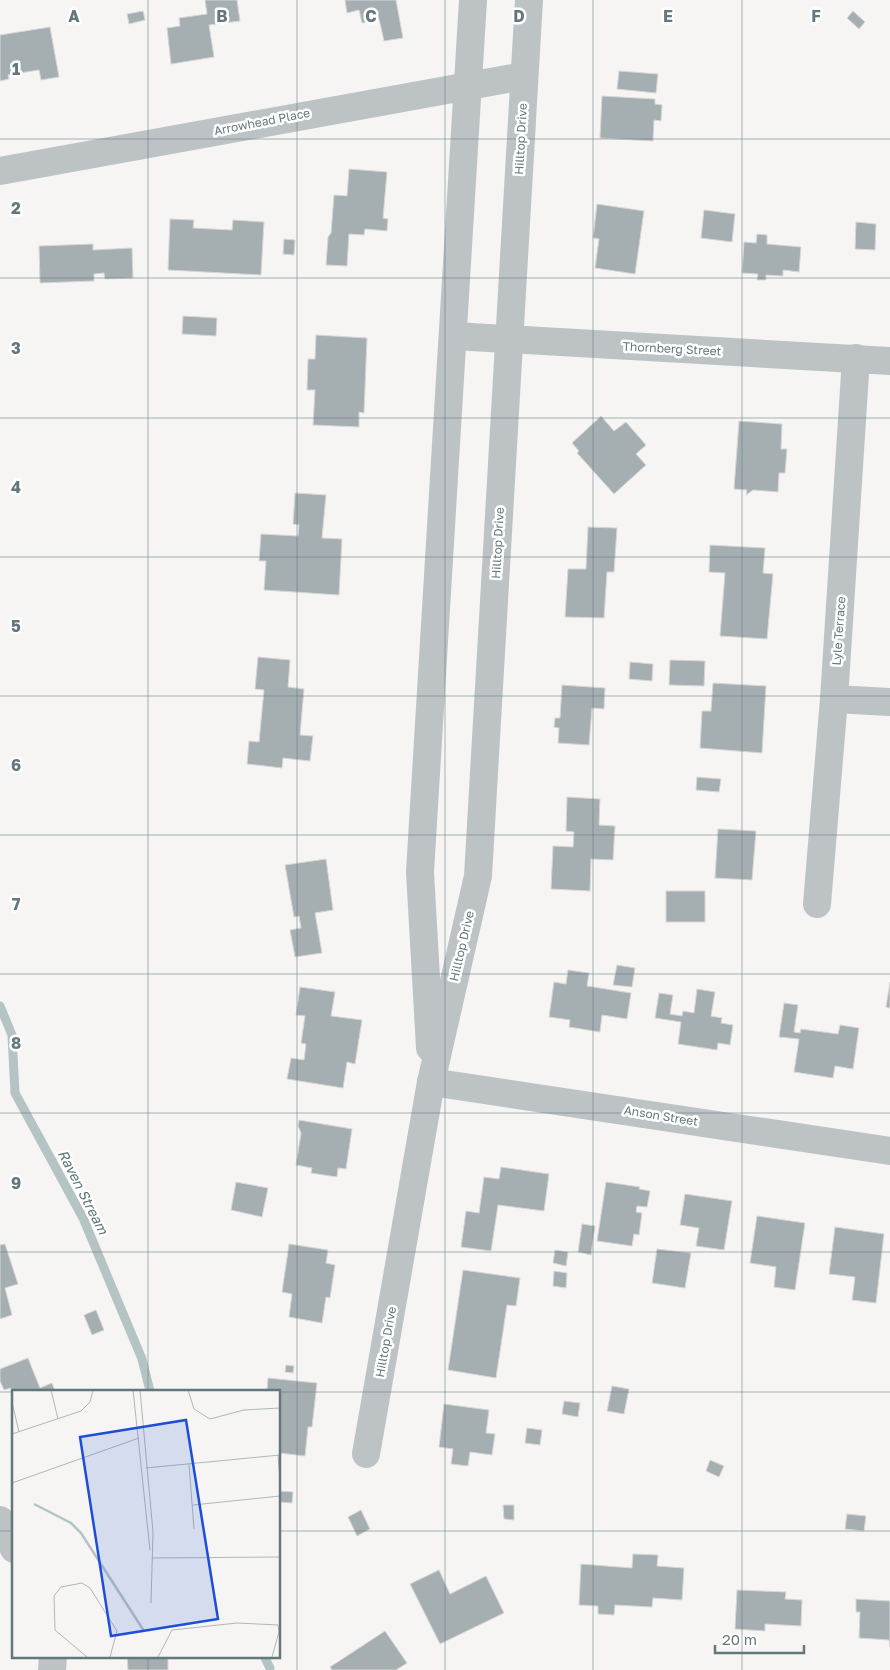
<svg xmlns="http://www.w3.org/2000/svg" width="890" height="1670" font-family="'Golos Text',sans-serif">
	<style>
		.lines { fill: none; stroke-linecap: round; stroke-linejoin: round }
		.stream { stroke: #b4c3c4; stroke-width: 9 }
		.building { fill: #a5afb2; stroke: #d8d7d6 }
		.minor { stroke: #bdc3c5; stroke-width: 28 }
		.grid { fill: none; stroke: #63777c; stroke-width: 1; stroke-opacity: 0.55 }
		.labels { text-anchor: middle; stroke-width: 5; stroke-linejoin: round; paint-order: stroke }
		.street-label { font-size: 12px; fill: #63777c; stroke: #fff }
		.water-label { font-size: 14px; font-style: italic; fill: #5e7678; stroke: #fff }
		.inset-river { fill: none; stroke: #b4c3c4; stroke-width: 2.5 }
		.inset-road { fill: none; stroke: #aeb8b8; stroke-width: 1 }
		.view { fill: #1d4ed8; fill-opacity: 0.15; stroke: #1d4ed8; stroke-width: 2.5 }
		.inset-edge { fill: none; stroke: #63777c; stroke-width: 2.5 }
		.grid-label { font-size: 16px; text-anchor: middle; font-weight: bold; fill: #63777c; stroke: #fff; stroke-width: 5; stroke-linejoin: round; paint-order: stroke }
	</style>
	<rect width="100%" height="100%" fill="#f6f5f3"/>
	<g class="lines">
		<g class="stream">
			<path d="M0,1006L12,1035L15,1093L83,1218L142,1359L150,1391"/>
			<path d="M264,1656L270,1668"/>
		</g>
	</g>
	<g class="building">
		<path d="M205,0H237L240,21L209,25L214,57L171,64L167,28L180,26L179,18L207,14Z"/>
		<path d="M345,0H396L403,38L384,41L379,19L362,23L359,10L347,13Z"/>
		<path d="M143,11L145,20L129,24L127,14Z"/>
		<path d="M853,11L865,22L859,29L847,18Z"/>
		<path d="M50,27L59,77L41,80L39,70L8,75L9,79L0,81V35Z"/>
		<path d="M619,71L658,74L656,93L617,89Z"/>
		<path d="M602,96L655,99V104L662,105L661,121L654,120L653,141L600,138Z"/>
		<path d="M349,169L387,172L383,218L388,219L387,231L365,229L364,235L349,234L347,266L326,265L328,237L331,233L334,195L347,196Z"/>
		<path d="M597,204L644,211L635,274L595,268L599,239L593,238Z"/>
		<path d="M704,210L735,214L732,242L701,238Z"/>
		<path d="M170,219L194,220L193,228L232,230L233,220L264,222L261,275L168,270Z"/>
		<path d="M856,222L876,224L875,250L855,249Z"/>
		<path d="M757,234L767,235V244L801,247L799,272L783,270V276L766,275V280H757L758,274L742,273L744,242L756,243Z"/>
		<path d="M284,239L295,240L294,255L283,254Z"/>
		<path d="M93,244V250L132,248L133,278L105,279L104,273L94,274V281L40,283L39,246Z"/>
		<path d="M183,316L217,318L216,336L182,334Z"/>
		<path d="M316,335L367,338L364,413L359,412V427L313,425L315,390H307L308,359H315Z"/>
		<path d="M601,416L614,431L626,422L646,445L636,454L646,465L614,494L577,453L579,451L572,443Z"/>
		<path d="M739,421L782,424L781,449H787L785,473H779L778,492L753,490L746,495L747,490L734,489Z"/>
		<path d="M295,493L326,495L322,538L342,539L339,595L264,590L266,561H259L261,534L298,536L299,525L293,524Z"/>
		<path d="M588,527L617,528L614,572H607L604,618L565,617L568,569H586Z"/>
		<path d="M710,545L765,548L763,573L773,574L767,639L720,636L725,573L709,572Z"/>
		<path d="M258,657L290,660L288,687L304,689L300,735L313,736L310,761L283,758L282,768L247,764L249,741L259,742L264,690L255,689Z"/>
		<path d="M670,660L705,661L704,686L669,685Z"/>
		<path d="M630,662L653,664L652,681L629,679Z"/>
		<path d="M713,683L766,686L762,753L700,748L702,711H711Z"/>
		<path d="M562,685L605,688L604,709L592,708L589,745L558,743L559,728L554,727L555,718H560Z"/>
		<path d="M697,777L721,779L719,792L696,790Z"/>
		<path d="M567,797L600,799L599,825L615,826L613,860L591,859L590,891L551,889L553,846L573,847L574,832L566,831Z"/>
		<path d="M718,829L756,831L752,880L715,878Z"/>
		<path d="M326,859L333,910L315,913L322,953L295,957L290,930L301,928L299,916L294,917L285,865Z"/>
		<rect x="666" y="891" width="39" height="31"/>
		<path d="M617,965L635,968L632,987L613,985Z"/>
		<path d="M568,970L589,973L587,986L631,993L627,1019L602,1015L600,1032L569,1027L570,1020L549,1017L554,982L566,984Z"/>
		<path d="M890,982V1008L886,1007Z"/>
		<path d="M300,987L335,992L331,1016L362,1020L355,1064L347,1062L343,1088L287,1079L291,1058L304,1060L306,1044L301,1043L305,1016L296,1015Z"/>
		<path d="M697,989L715,992L711,1016L722,1018L721,1023L733,1025L730,1045L718,1043L717,1050L678,1044L681,1022L655,1018L659,993L673,995L670,1014L682,1016L683,1011L694,1013Z"/>
		<path d="M784,1003L798,1005L794,1032L800,1033L801,1029L838,1034L840,1025L859,1028L853,1069L835,1066L833,1078L794,1072L799,1039L779,1037Z"/>
		<path d="M299,1120L352,1129L346,1169L338,1168L337,1177L311,1173L312,1168L296,1165L301,1133L298,1126Z"/>
		<path d="M501,1167L549,1174L544,1211L498,1205L491,1251L461,1247L466,1211L479,1213L484,1177L499,1179Z"/>
		<path d="M236,1182L268,1188L262,1217L231,1210Z"/>
		<path d="M606,1182L640,1187L639,1189L650,1191L647,1207L637,1206L636,1212L642,1213L639,1235L634,1234L632,1246L597,1241Z"/>
		<path d="M685,1194L732,1201L724,1250L696,1246L699,1228L680,1225Z"/>
		<path d="M757,1216L805,1223L795,1290L774,1287L776,1267L750,1263Z"/>
		<path d="M582,1224L595,1226L591,1255L578,1252Z"/>
		<path d="M835,1227L884,1234L876,1303L852,1300L855,1277L829,1274Z"/>
		<path d="M5,1244L18,1284L5,1288L12,1315L0,1319V1245Z"/>
		<path d="M289,1244L328,1250L326,1263L335,1265L330,1298L326,1297L322,1323L289,1317L292,1294L282,1292Z"/>
		<path d="M657,1249L691,1253L685,1288L652,1283Z"/>
		<path d="M555,1250L568,1252L566,1266L553,1263Z"/>
		<path d="M463,1270L520,1278L516,1306L507,1305L496,1378L448,1370Z"/>
		<path d="M554,1271L567,1273L566,1288L553,1286Z"/>
		<path d="M96,1310L104,1330L92,1335L84,1315Z"/>
		<path d="M28,1358L40,1388L52,1383L55,1391H14V1394L11,1388L4,1390L0,1381V1369Z"/>
		<path d="M286,1365L294,1366L293,1373L285,1372Z"/>
		<path d="M268,1378L317,1383L312,1427H308L305,1456L279,1453V1391H267Z"/>
		<path d="M612,1386L629,1389L624,1414L607,1411Z"/>
		<path d="M564,1401L580,1403L578,1417L562,1414Z"/>
		<path d="M444,1404L489,1410L486,1433L495,1434L492,1455L470,1452L468,1466L451,1464L453,1449L439,1447Z"/>
		<path d="M527,1428L542,1430L540,1445L525,1443Z"/>
		<path d="M710,1460L724,1466L719,1477L706,1471Z"/>
		<path d="M279,1491L293,1492L292,1503L279,1502Z"/>
		<path d="M503,1505H514V1520L504,1519Z"/>
		<path d="M361,1510L370,1529L357,1536L348,1517Z"/>
		<path d="M847,1514L866,1516L864,1531L845,1529Z"/>
		<path d="M633,1554L658,1555L657,1566L684,1568L682,1600L653,1598L652,1607L615,1605L614,1615L598,1614V1606L579,1605L581,1564L632,1568Z"/>
		<path d="M439,1570L450,1594L486,1576L504,1613L440,1644L410,1584Z"/>
		<path d="M737,1590L786,1592L785,1599L802,1600L801,1626L765,1624V1631L735,1629Z"/>
		<path d="M856,1599L890,1601V1647L889,1640L859,1638L860,1612H856Z"/>
		<path d="M385,1631L407,1663L396,1670H332L330,1667Z"/>
		<path d="M127,1656H168V1670H128Z"/>
	</g>
	<g class="lines">
		<g class="minor">
			<path d="M0,171L524,76"/>
			<path d="M454,336L890,361"/>
			<path d="M834,699L890,702"/>
			<path d="M817,904L834,699L856,358"/>
			<path d="M430,1048L420,872L473,0"/>
			<path d="M431,1082L890,1151"/>
			<path d="M366,1454L431,1082L478,876L529,0"/>
			<path d="M0,1520L14,1549"/>
			<path d="M52,1670L53,1656"/>
		</g>
	</g>
	<path class="grid" d="M148,0V1391M297,0V1670M445,0V1670M593,0V1670M742,0V1670M0,139H890M0,278H890M0,418H890M0,557H890M0,696H890M0,835H890M0,974H890M0,1113H890M0,1252H890M0,1392H14M279,1392H890M0,1531H14M279,1531H890M148,1656V1670"/>
	<g class="labels">
		<g class="street-label">
			<text transform="translate(262 122) rotate(-11)" y="4">Arrowhead Place</text>
			<text transform="translate(521 139) rotate(-87)" y="4">Hilltop Drive</text>
			<text transform="translate(672 349) rotate(3)" y="4">Thornberg Street</text>
			<text transform="translate(498 543) rotate(-87)" y="4">Hilltop Drive</text>
			<text transform="translate(839 631) rotate(-86)" y="4">Lyle Terrace</text>
			<text transform="translate(462 946) rotate(-77)" y="4">Hilltop Drive</text>
			<text transform="translate(661 1116) rotate(9)" y="4">Anson Street</text>
			<text transform="translate(386 1342) rotate(-80)" y="4">Hilltop Drive</text>
		</g>
		<g class="water-label">
			<text transform="translate(83 1192) rotate(63)" y="5">Raven Stream</text>
		</g>
	</g>
	<g transform="translate(12 1390)">
		<rect width="268" height="268" fill="#f6f5f3"/>
		<path class="inset-river" d="M22,114L59,133L69,143L132,241"/>
		<path class="inset-road" d="M39,0L46,29M121,0L138,160M128,0L141,142L139,213M176,0L182,19L198,29L232,20L268,18M0,12L7,42M0,44L69,21L78,12L81,0M266,65L268,89M177,74L182,139M134,78L268,65M0,93L127,48M0,111V207M181,115L268,106M140,168L268,167M75,267L43,240L42,206L49,197L70,193L78,198L105,241L98,267M146,267L160,240L225,233L266,235L267,242L260,267"/>
		<path class="view" d="M174,30L206,229L99,246L68,47Z"/>
		<rect width="268" height="268" class="inset-edge"/>
	</g>
	<g class="grid-label">
		<text x="74" y="22">A</text>
		<text x="222" y="22">B</text>
		<text x="371" y="22">C</text>
		<text x="519" y="22">D</text>
		<text x="668" y="22">E</text>
		<text x="816" y="22">F</text>
		<text x="16" y="75">1</text>
		<text x="16" y="214">2</text>
		<text x="16" y="354">3</text>
		<text x="16" y="493">4</text>
		<text x="16" y="632">5</text>
		<text x="16" y="771">6</text>
		<text x="16" y="910">7</text>
		<text x="16" y="1049">8</text>
		<text x="16" y="1189">9</text>
	</g>
	<path d="M715 1645v8h89v-8" fill="none" stroke="#63777c" stroke-width="2.5"/>
	<text x="722" y="1645" font-size="15" fill="#63777c" stroke="#ffffff" stroke-width="4" paint-order="stroke">20 m</text>
</svg>
